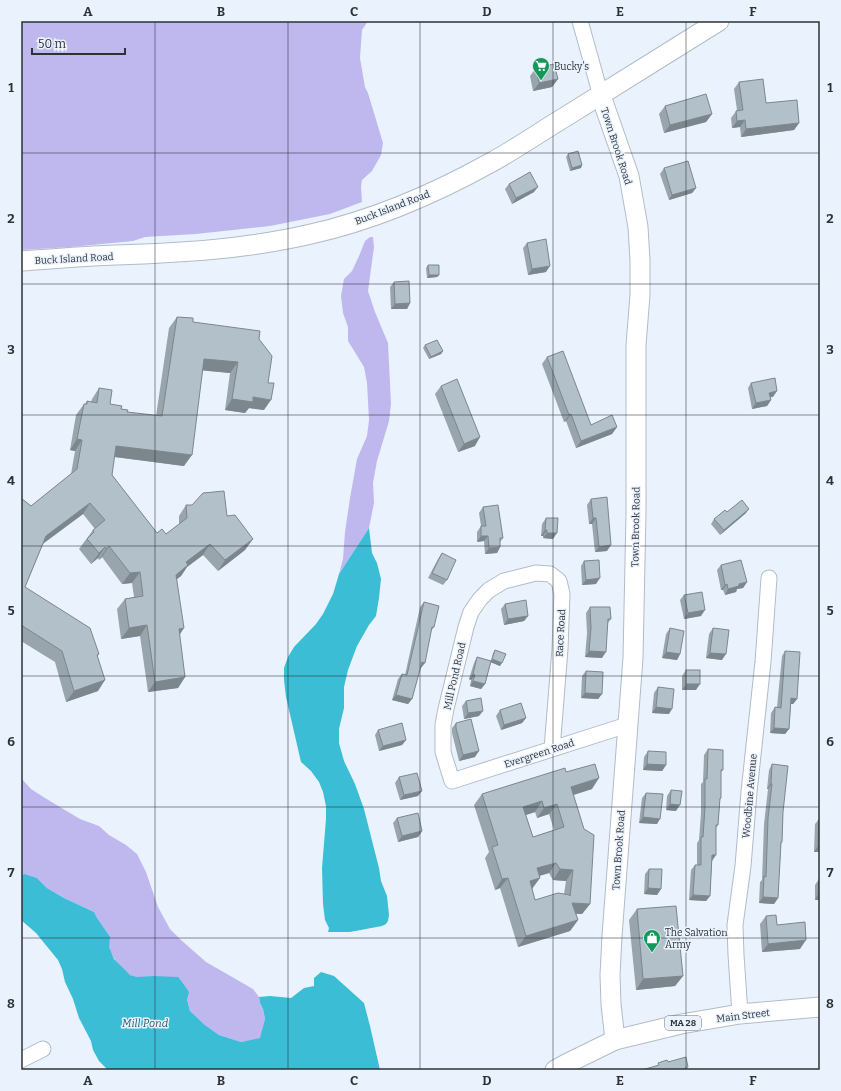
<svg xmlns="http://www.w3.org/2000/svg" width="841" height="1091" font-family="Bitter,serif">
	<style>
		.green { fill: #beb8ef }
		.water { fill: #3bbdd5 }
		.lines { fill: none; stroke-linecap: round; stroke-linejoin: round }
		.minor-casing { stroke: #b1bcc8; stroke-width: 17 }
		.major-casing { stroke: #b1bcc8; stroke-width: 21 }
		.minor { stroke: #fff; stroke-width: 15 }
		.major { stroke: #fff; stroke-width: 19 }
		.wall { fill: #98a5ad; fill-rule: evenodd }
		.shaded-wall { fill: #7c868d }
		.building { fill: #b1c0c9; stroke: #7c868d; fill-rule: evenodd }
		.grid { fill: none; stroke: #2e3237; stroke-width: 1; stroke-opacity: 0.55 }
		.labels { text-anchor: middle; stroke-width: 3; stroke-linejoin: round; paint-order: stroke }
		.shield { fill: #eaf3fd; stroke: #666c72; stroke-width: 1 }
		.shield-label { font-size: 9px; font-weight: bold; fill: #2e3237 }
		.poi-label { font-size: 10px; fill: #2e3237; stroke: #eaf3fd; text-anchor: start }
		.street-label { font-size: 10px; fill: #2e3237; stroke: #eaf3fd }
		.water-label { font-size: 11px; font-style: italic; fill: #2c5f6a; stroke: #eaf3fd }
		.neatline { fill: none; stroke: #2e3237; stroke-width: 1.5 }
		.grid-label { font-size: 13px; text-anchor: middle; font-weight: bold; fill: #2e3237 }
	</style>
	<rect width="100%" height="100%" fill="#eaf3fd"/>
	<g class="green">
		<path d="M21,21H368L362,30L360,58L365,87L368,93L383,143L381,155L372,171L362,180L361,187L362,202L330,214L270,226L196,234L145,237L133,241L71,247L21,250Z"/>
		<path d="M370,237H373L374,247L368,291L375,312L388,343L391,404L389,421L377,461L373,483L374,503L369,528L339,574L343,559L345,532L350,498L357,459L367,436L369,420L367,383L364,367L348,341V327L343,313L341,296L344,279L352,271L359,256L365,241Z"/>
		<path d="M21,778L31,789L45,798L80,819L99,826L109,835L126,845L137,854L146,872L158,907L170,929L181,940L206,962L253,989L259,997L260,1003L263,1009L265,1019L261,1038L241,1042L219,1035L205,1025L190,1011L187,999L152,976C147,976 141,978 137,977C114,975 102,930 94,912L64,898L47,888L37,878L25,874L21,875Z"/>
	</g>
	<g class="water">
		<path d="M369,528L372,553L377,563L381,579L379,598L376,616L369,625L357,646L348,670L344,687V708L339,729V743L344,761L355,784L364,809L379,868L381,881L387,896L389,915L388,921L386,924L382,926L350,932H328L329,928L325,920L323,904L322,868L326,819V806L323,792L319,782L311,771L301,762L286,697L284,680V668L288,657L294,647L316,624L323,614L333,594L339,574Z"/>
		<path d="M25,874L37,878L47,888L64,898L94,912L97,918L110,937L109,947L114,959L130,975L137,977L152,976L178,977L182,982L189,992L187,999L190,1011L205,1025L219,1035L241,1042L260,1038L265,1019L263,1009L260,1003L259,997L270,996L291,998L304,988L314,986V978L321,972L334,976L364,1003L370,1026L380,1070H108L99,1061L93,1050L91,1041L79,1018L73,999L65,982L62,969L58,960L36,933L21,920V875Z"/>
	</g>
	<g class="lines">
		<defs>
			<g id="minor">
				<path d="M580,21L601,96"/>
				<path d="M552,749L560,649L562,594L559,581L550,574L536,573L504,581L489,590L480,599L471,612L466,627L446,709L443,725V752L452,781L627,725"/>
				<path d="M740,1014L736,955L735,925L743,866L749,792L763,662L769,578"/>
				<path d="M21,1060L43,1049"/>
			</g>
			<g id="major">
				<path d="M601,96L629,176L638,227L640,260V295L636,345V513L633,658L612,936L610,975L611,1004L615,1040"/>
				<path d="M21,261C53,259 84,256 116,255C181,253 247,249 311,234C374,220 434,194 490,163C516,149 540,132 565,117C616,85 668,53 719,21"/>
				<path d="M555,1070L566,1064L615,1040L681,1024L740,1014L820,1007"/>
			</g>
		</defs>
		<use href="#minor" class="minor-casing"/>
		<use href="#major" class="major-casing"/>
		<use href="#minor" class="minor"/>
		<use href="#major" class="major"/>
	</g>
	<g class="wall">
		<path d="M536,68L558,79L552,87L533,91L530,76Z"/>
		<path d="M739,82L766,103L799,123L794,130L741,137L740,127L732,128L731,118L737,110L734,89Z"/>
		<path d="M665,106L712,114L706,122L664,133L659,114Z"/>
		<path d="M568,154L582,165L581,168L570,171L566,157Z"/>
		<path d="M664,168L696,188L692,193L669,200L660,174Z"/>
		<path d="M509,184L534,192L512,204L505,189Z"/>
		<path d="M527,243L546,272L528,275L523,248Z"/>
		<path d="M428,265L439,275L437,277L427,278L426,268Z"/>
		<path d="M394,282L410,303L407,309H391L390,287Z"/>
		<path d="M177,317L193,322L259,339L264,410L249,408L245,413L225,410L230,373L203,370L184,466L114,457L112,475L157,533L166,534L179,524V516L186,505L227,516L245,550L218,571L203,555L187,567L181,576L177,579L179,635L185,677L178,688L148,692L140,636L121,639L117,609L125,599L134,597L132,583L122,584L102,557L99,560L98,558L91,564L79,549L93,530L95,529L83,514L43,544L25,587L99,654L97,657L98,691L66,702L55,662L21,641V498L31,506L71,474L75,451L70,450L76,415L84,404H85L87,401L91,402L92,399L99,388L110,404L121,409L127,412L156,416L169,328Z"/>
		<path d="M425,345L443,351L441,354L429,359L423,348Z"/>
		<path d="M547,357L591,425L617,427L612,434L576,448L566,421L564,422L542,364Z"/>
		<path d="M751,383L773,397H770L771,400L767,406L752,409L748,388Z"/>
		<path d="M441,386L475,446L458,452L435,394Z"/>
		<path d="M591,499L607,551L595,552L592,524H589L587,505Z"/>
		<path d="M483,507L503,538L500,542V547L497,553L485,554L484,541L477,542V532L481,526L479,513Z"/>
		<path d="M727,512L746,513L720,535L711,524L714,519Z"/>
		<path d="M546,518L553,539L543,538V536H541L542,524Z"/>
		<path d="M442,553L447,580L443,585L428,578L438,559Z"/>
		<path d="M584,561L596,584L582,585L581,566Z"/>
		<path d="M721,565L747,582L743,588L737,589L736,592L725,595L723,590H721L717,570Z"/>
		<path d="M684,595L701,616L684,619L680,600Z"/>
		<path d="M424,602L434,627L431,631L421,668H420L412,699L408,704L392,700L398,679L402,674L405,675L420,607Z"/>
		<path d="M505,604L528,616L524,621L504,625L501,609Z"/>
		<path d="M590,607L611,619L607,624L602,658L585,657L587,633L586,613Z"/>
		<path d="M670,628L680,654L677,660L662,658L666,634Z"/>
		<path d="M713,628L722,660L706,658L709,634Z"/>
		<path d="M495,650L500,666L491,662L485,684L481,689L470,686L471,680L469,679L474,663L477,657L491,661L493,653Z"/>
		<path d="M785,651L797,699L793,704H791L789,729L785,734L770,733L771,713L775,707H777L782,656Z"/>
		<path d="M686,670L696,690H682V676Z"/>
		<path d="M586,671L602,694L598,699L581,698L582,676Z"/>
		<path d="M658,687L669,714L652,713L654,693Z"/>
		<path d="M466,701L479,716L464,719L462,706Z"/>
		<path d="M500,710L526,718L522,723L501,730L496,716Z"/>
		<path d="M456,723L475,757L459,761L452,733V728Z"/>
		<path d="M378,730L406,740L402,745L379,751L375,735Z"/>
		<path d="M708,749L723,770L721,772V798L720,800L718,825L716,828L712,861L710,896L706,901L689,900L691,870L695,865H697V843L699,840L701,813V784L703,782L704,755Z"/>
		<path d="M648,751L666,765L662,771L643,770L644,757Z"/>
		<path d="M772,764L783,812L782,842L781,844L778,898L774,904L759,903L760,882L762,880L764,824L768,789H767L769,770Z"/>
		<path d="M566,772L592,789L573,795L590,904L582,914H576L578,920L570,931L518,947L500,888L495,890L485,858L489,852L474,805L482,794ZM535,812L537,818L549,814L554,830L533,837L526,815ZM549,873L553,880L566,881L564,894L535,900L532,889L539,876Z"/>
		<path d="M399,777L418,796L400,800L395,783Z"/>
		<path d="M671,790L676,811L666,810L667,796Z"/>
		<path d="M646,793L657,824L639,823L642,798Z"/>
		<path d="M397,818L422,831L418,837L398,842L393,823Z"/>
		<path d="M820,818V852H814L815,824L819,819Z"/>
		<path d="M649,869L661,889L657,895L644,894L645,874Z"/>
		<path d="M819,879L820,900H815V885Z"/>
		<path d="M637,909L683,976L675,986L636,990L629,920Z"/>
		<path d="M766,916L777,925L800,949L762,952L760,924Z"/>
	</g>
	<g class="shaded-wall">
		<path d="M558,79L552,87L533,91L539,83Z"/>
		<path d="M712,114L706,122L664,133L670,125Z"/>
		<path d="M745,120L740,127L732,128L737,121Z"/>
		<path d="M799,123L794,130L741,137L746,129Z"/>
		<path d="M582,165L581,168L570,171L572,168Z"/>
		<path d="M538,187L534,192L512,204L516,198Z"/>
		<path d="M696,188L692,193L669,200L672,195Z"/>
		<path d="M550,266L546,272L528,275L532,269Z"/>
		<path d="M429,275H439L437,277L427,278Z"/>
		<path d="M410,303L407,309H391L395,304Z"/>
		<path d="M443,351L441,354L429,359L431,357Z"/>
		<path d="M204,359L238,362L230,373L197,370Z"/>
		<path d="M777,391L773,397L765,398L769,393Z"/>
		<path d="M253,397L271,400L264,410L249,408L245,413L225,410L232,399Z"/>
		<path d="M771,400L767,406L752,409L756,403Z"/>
		<path d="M571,414L566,421L564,422L569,415Z"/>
		<path d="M617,427L612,434L576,448L581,441Z"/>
		<path d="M480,437L475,446L458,452L464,444Z"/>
		<path d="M77,439L82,440L75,451L70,450Z"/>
		<path d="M116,446L192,455L184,466L108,456Z"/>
		<path d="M90,503L83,514L38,547L46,536Z"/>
		<path d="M749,509L746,513L720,535L724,530Z"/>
		<path d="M593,518H596L592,524H589Z"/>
		<path d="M545,530H547L543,536H541Z"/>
		<path d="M547,533H557L553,539L543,538Z"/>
		<path d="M481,536H488L484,541L477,542Z"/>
		<path d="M253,539L245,550L218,571L225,560Z"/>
		<path d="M210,544L203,555L187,567L181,576L168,586L186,562Z"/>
		<path d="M611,545L607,551L595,552L599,547Z"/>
		<path d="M109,546L102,557L99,560L106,549Z"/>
		<path d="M105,547L98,558L91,564L99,553Z"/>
		<path d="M500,547L497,553L485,554L489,548Z"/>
		<path d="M140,572L132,583L122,584L130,573Z"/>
		<path d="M600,578L596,584L582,585L586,580Z"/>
		<path d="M747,582L743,588L737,589L736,592L725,595L728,589L739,584Z"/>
		<path d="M727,584L723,590H721L725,585Z"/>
		<path d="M705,610L701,616L684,619L688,613Z"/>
		<path d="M528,616L524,621L504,625L508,619Z"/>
		<path d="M147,625L140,636L121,639L129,628Z"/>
		<path d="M184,628L177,639L179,629Z"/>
		<path d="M589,651L606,652L602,658L585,657Z"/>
		<path d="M666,652L680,654L677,660L662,658Z"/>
		<path d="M710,653L726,654L722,660L706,658Z"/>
		<path d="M492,659L502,663L500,666L490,662Z"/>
		<path d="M422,662L425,663L421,668H418Z"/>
		<path d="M473,674L475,675L471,680L469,679Z"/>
		<path d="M185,677L178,688L148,692L155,682Z"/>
		<path d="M105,680L98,691L66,702L74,691Z"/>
		<path d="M473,681L485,684L481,689L470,686Z"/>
		<path d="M686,684H700L696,690H682Z"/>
		<path d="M585,693L602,694L598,699L581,698Z"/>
		<path d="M396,695L412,699L408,704L392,700Z"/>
		<path d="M791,698L797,699L793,704H788Z"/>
		<path d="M656,707L672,709L669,714L652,713Z"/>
		<path d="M483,711L479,716L464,719L468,713Z"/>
		<path d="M526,718L522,723L501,730L504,725Z"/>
		<path d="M774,728L789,729L785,734L770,733Z"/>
		<path d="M406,740L402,745L379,751L383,746Z"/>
		<path d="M479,751L475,757L459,761L463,755Z"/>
		<path d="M647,764L666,765L662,771L643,770Z"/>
		<path d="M599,778L592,789L564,798L571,787Z"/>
		<path d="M771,783L772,784L768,789H767Z"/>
		<path d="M422,791L418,796L400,800L404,795Z"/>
		<path d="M542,801L535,812L516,818L523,807Z"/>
		<path d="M557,804L549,814L537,818L544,808Z"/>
		<path d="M670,804L680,805L676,811L666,810Z"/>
		<path d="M643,817L660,819L657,824L639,823Z"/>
		<path d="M422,831L418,837L398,842L402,836Z"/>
		<path d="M818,846H820V852H814Z"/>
		<path d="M712,855H716L712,861Z"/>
		<path d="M556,863L549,873L529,879L537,868Z"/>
		<path d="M560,869L573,870L566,881L553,880Z"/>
		<path d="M508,878L500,888L495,890L502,879Z"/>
		<path d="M540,878L532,889L522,892L530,881Z"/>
		<path d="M648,888L661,889L657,895L644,894Z"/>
		<path d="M818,894H820V900H815Z"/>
		<path d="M693,895L710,896L706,901L689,900Z"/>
		<path d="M763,897L778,898L774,904L759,903Z"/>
		<path d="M572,903L590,904L582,914L565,913Z"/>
		<path d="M578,920L570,931L518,947L526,936Z"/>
		<path d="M806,940L800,949L762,952L768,944Z"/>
		<path d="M683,976L675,986L636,990L643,979Z"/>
	</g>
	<g class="building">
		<path d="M554,64L558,79L539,83L536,68Z"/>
		<path d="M763,79L766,103L797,100L799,123L746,129L745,120L737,121L736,111L743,110L739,82Z"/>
		<path d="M706,94L712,114L670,125L665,106Z"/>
		<path d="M578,151L582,165L572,168L568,154Z"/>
		<path d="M688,161L696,188L672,195L664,168Z"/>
		<path d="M530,172L538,187L516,198L509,184Z"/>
		<path d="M546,239L550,266L532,269L527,243Z"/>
		<path d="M428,265H439V275H429Z"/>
		<path d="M409,281L410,303L395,304L394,282Z"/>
		<path d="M177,317L193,318V322L260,331L259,339L272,356L268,383H274L271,400L253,397V402L232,399L238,362L204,359L192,455L116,446L112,475L157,533L162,529L166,534L187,518L186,505H192L203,493L224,491L227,516L235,515L253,539L225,560L210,544L186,562L188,565L176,575L184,628L179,629L185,677L155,682L147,625L129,628L125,599L143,596L140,572L130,573L109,546L106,549L105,547L99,553L87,539L94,532L93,530L105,520L90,503L46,536L25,587L90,628L99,654L97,655L105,680L74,691L62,651L21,625V498L31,506L77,469L82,440L77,439L84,404H87V401L97,403L99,388L112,390L110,404L122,406L121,409L128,410L127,412L162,416Z"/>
		<path d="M437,340L443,351L431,357L425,345Z"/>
		<path d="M563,351L591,425L612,415L617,427L581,441L571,414L569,415L547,357Z"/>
		<path d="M775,378L777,391L769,393L771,400L756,403L751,383Z"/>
		<path d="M457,379L480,437L464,444L441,386Z"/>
		<path d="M607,497L611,545L599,547L596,518H593L591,499Z"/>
		<path d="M742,500L749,509L724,530L714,519L725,510L727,512Z"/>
		<path d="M498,505L503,538H500V547L489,548L488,536H481V526H486L483,507Z"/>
		<path d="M546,518H558L557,533H547V530H545Z"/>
		<path d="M442,553L456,560L447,580L432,573Z"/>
		<path d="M599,560L600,578L586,580L584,561Z"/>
		<path d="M741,560L747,582L739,584V586L728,589L727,584L725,585L721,565Z"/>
		<path d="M702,592L705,610L688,613L684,595Z"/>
		<path d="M526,600L528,616L508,619L505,604Z"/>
		<path d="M424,602L439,606L434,627H432L425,663L422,662L412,699L396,695L402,674L407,675Z"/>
		<path d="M590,607H610L611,619H608L606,652L589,651L591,628Z"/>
		<path d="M670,628L684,631L680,654L666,652Z"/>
		<path d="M713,628L729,630L726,654L710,653Z"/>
		<path d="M495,650L506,654L502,663L492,659Z"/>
		<path d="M785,651L800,652L797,699L791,698L789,729L774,728L775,707L781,708Z"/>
		<path d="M477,657L491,661L485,684L473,681L475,675L473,674Z"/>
		<rect x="686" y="670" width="14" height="14"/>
		<path d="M586,671L603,672L602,694L585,693Z"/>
		<path d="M658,687L674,689L672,709L656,707Z"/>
		<path d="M481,698L483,711L468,713L466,701Z"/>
		<path d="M521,703L526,718L504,725L500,710Z"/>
		<path d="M471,719L479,751L463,755L456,728V723Z"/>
		<path d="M402,723L406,740L383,746L378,730Z"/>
		<path d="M708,749L723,750V770H721V798H720L718,825H716V855H712L710,896L693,895L695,865H701V837H703L705,807V779H707Z"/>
		<path d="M648,751L666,752V765L647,764Z"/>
		<path d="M595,764L599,778L571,787L584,829L594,835L590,904L572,903L578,920L526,936L508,878L502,879L492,847L498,845L482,794L565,768L566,772ZM542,801L544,808L557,804L564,827L533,837L523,807ZM556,863L560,869L573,870L570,896V895L558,893L535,900L530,881L540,878L537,868Z"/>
		<path d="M772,764L788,766L783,812L782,842H781L778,898L763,897L764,876L766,877L768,818L772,784L771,783Z"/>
		<path d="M417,773L422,791L404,795L399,777Z"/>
		<path d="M671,790L682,791L680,805L670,804Z"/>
		<path d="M646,793L663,794L660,819L643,817Z"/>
		<path d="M418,813L422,831L402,836L397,818Z"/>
		<path d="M819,819H820V846H818Z"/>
		<path d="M649,869H662L661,889L648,888Z"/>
		<path d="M819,879H820V894H818Z"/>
		<path d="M676,906L683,976L643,979L637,909Z"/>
		<path d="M776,915L777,925L805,922L806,940L768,944L766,916Z"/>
		<path d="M686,1057L688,1067L685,1068L686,1070H642L659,1065L658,1063L667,1060L668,1062Z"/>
	</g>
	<path class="grid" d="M155,21V1070M288,21V1070M420,21V1070M553,21V1070M686,21V1070M21,153H820M21,284H820M21,415H820M21,546H820M21,676H820M21,807H820M21,938H820"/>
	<defs>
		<symbol id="supermarket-pin" viewBox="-11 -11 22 30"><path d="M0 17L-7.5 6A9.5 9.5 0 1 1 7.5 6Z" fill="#129858" stroke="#eaf3fd"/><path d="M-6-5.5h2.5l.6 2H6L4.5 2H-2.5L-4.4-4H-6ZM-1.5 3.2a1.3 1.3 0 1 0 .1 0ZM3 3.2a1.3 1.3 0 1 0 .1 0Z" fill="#fff"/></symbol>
		<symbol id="shop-pin" viewBox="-11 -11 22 30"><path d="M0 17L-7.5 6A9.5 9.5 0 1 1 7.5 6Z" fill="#129858" stroke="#eaf3fd"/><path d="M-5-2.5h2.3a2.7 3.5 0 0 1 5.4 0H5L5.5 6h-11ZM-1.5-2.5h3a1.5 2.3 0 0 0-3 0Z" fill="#fff"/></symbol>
	</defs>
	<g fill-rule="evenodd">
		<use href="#supermarket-pin" x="531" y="56" width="20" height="27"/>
		<use href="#shop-pin" x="642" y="928" width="20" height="27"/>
	</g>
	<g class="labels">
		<rect class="shield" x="665" y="1016" width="36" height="14" rx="3"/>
		<g class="shield-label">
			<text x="683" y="1026">MA 28</text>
		</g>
		<g class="poi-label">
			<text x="554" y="70">Bucky's</text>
			<text x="665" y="936">The Salvation<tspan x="665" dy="12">Army</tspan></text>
		</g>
		<g class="street-label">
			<text transform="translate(617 146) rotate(72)" y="4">Town Brook Road</text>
			<text transform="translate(392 207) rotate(-21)" y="4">Buck Island Road</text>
			<text transform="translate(74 258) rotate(-3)" y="4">Buck Island Road</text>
			<text transform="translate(635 527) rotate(-89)" y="4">Town Brook Road</text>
			<text transform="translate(560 633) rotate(-87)" y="4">Race Road</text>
			<text transform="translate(454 676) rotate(-77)" y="4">Mill Pond Road</text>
			<text transform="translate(539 753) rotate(-18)" y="4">Evergreen Road</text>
			<text transform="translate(749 796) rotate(-85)" y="4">Woodbine Avenue</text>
			<text transform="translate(618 850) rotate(-86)" y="4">Town Brook Road</text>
			<text transform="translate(743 1015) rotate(-7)" y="4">Main Street</text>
		</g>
		<g class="water-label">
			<text x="145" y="1027">Mill Pond</text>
		</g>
	</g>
	<rect width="841" height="1091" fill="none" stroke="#eaf3fd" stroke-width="44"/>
	<path d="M32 48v6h93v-6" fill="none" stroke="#2e3237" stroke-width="2"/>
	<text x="38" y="48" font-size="12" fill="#2e3237" stroke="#eaf3fd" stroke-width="3" paint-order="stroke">50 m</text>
	<rect x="22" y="22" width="797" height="1047" class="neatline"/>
	<g class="grid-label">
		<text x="88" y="16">A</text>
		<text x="221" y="16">B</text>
		<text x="354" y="16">C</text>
		<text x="487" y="16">D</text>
		<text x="620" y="16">E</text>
		<text x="753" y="16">F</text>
		<text x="11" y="92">1</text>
		<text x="830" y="92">1</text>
		<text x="11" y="223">2</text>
		<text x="830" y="223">2</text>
		<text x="11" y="354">3</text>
		<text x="830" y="354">3</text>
		<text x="11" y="485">4</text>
		<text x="830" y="485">4</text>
		<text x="11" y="615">5</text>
		<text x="830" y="615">5</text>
		<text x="11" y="746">6</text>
		<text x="830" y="746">6</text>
		<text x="11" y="877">7</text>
		<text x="830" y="877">7</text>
		<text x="11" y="1008">8</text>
		<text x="830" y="1008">8</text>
		<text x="88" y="1085">A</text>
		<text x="221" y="1085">B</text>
		<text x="354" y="1085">C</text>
		<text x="487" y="1085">D</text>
		<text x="620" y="1085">E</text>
		<text x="753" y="1085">F</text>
	</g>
</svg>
